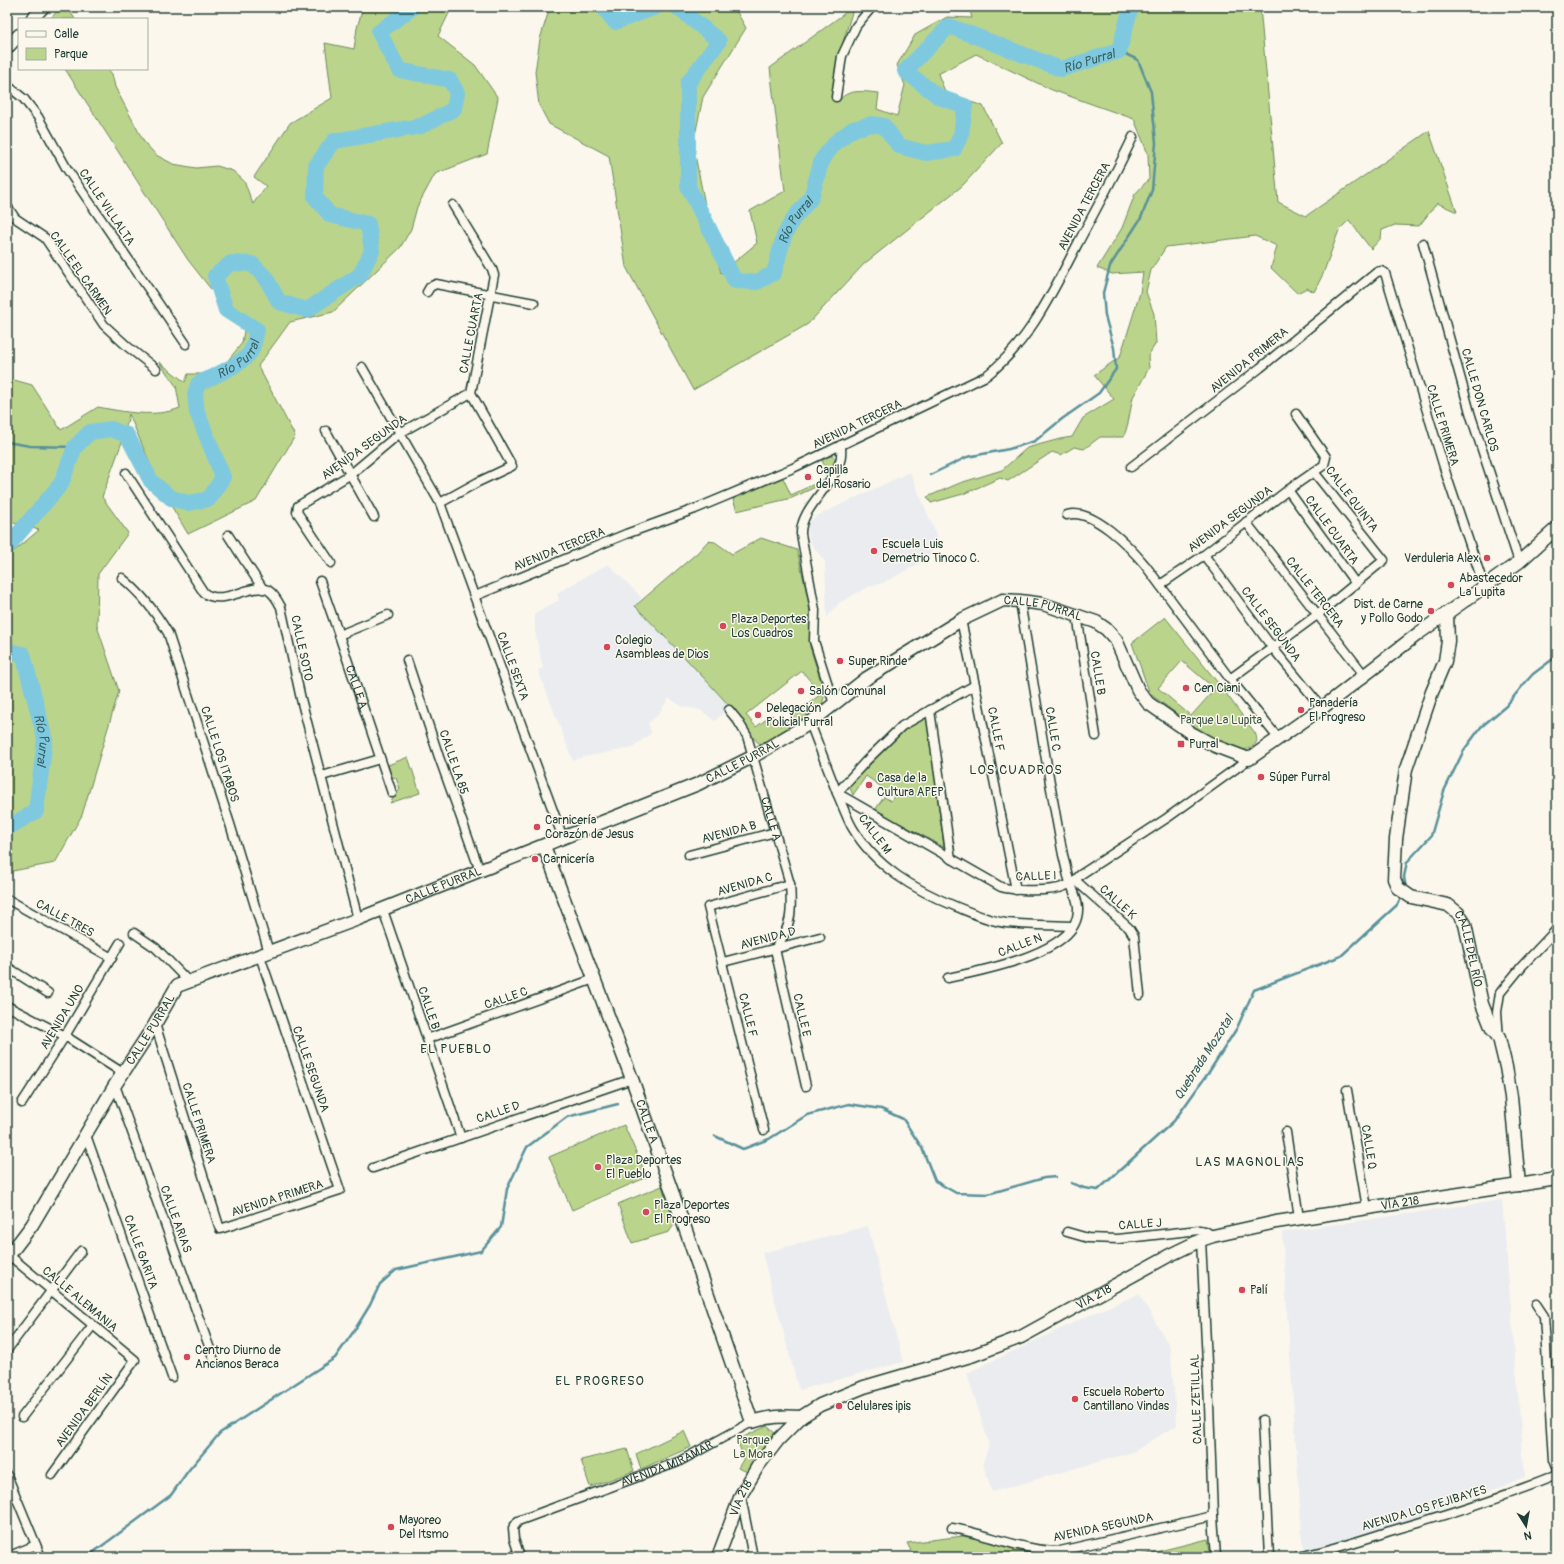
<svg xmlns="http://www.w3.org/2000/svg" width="1564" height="1564" font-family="Pangolin,sans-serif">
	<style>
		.built { fill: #eaecf0 }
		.green { fill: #bbd48b; stroke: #6d8860; fill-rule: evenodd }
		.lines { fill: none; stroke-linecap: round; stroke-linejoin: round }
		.stream { stroke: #59919b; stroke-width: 2.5 }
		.river { stroke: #7fc9e0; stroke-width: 16 }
		.street-casing { stroke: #1f3d34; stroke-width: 11 }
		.secondary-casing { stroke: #1f3d34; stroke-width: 15 }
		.street { stroke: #fbf7ec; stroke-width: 8 }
		.secondary { stroke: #fbf7ec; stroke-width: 12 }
		.poi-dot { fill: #d1495b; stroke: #fbf7ec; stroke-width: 1.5 }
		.labels { text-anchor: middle; stroke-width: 3; stroke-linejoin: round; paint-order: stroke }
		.street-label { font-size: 12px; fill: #1f3d34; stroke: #fbf7ec }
		.poi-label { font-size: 12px; fill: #1f3d34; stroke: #fbf7ec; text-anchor: start }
		.park-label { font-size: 12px; fill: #3e5b45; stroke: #fbf7ec }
		.water-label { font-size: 13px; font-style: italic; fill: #37605f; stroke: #fbf7ec }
		.neighbourhood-label { font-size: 13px; letter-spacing: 1px; fill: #1f3d34; stroke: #fbf7ec }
	</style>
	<rect width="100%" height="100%" fill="#fbf7ec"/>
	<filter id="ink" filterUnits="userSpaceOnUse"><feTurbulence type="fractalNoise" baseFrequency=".025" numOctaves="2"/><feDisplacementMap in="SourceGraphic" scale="8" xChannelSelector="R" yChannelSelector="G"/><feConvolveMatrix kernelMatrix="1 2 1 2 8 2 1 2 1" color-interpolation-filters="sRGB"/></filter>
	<g filter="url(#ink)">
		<g class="built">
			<path d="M910,472L939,541L925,560L883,583L868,587L839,603L827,618L825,562L810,542L807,526L810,521L817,516Z"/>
			<path d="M608,564L641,597L635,607L692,663L730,706L715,721L700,710L681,706L669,698L658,715L648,723L651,733L631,748L583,757L573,761L538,670L543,668L535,631V613L559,600L557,593Z"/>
			<path d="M1502,1200L1525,1477L1399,1524L1303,1551L1282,1232Z"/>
			<path d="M868,1226L903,1362L799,1390L762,1253Z"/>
			<path d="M1139,1294L1170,1347L1177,1425L1133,1452L992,1492L983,1463L989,1444L967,1373L1094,1313Z"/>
		</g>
		<g class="green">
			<path d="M61,7H67L75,19H50Z"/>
			<path d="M363,7H452L438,36L475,65L498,98L487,154L435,174L417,207L411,229L400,248L333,312L290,322L258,366L295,436L256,501L188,534L160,487L129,414L123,439L102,497L128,533L98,574L97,626L119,691L82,815L55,863L7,872V557L39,530L7,521V378L32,385L61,430L98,407C124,412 155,418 180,408L176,386L159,362L185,382L188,374H217L242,343L244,331L188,260L65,69H108L112,74L115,87L144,142L156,155L173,164L196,168L217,166L233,171L244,181L253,204L266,186L254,177L290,123L332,98L325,43L354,49L357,28Z"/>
			<path d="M550,7H734L746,28L703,97L693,145L712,239L721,273L757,243L750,211L785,191L770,68L845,13L846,7L853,9L839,56L832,99L840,100C848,88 867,92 879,93L877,109L897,116L905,85L897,65L915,35L947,17L972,18L969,7H1260L1278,202L1306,216L1429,131L1457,212L1437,203L1419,226L1395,225L1382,230L1381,238L1371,249L1349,220L1339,230L1323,274L1314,292L1307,288L1297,293L1271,268L1277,246L1255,236L1166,247L1151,270L1146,292L1154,314L1156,343L1148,356L1149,368L1133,397L1128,423L1124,437H1100L1084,449L1074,447L1061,455L1052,452L1008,481L1000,478L963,494L931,503L927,497L960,483L1002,470L1027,448L1060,439L1072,437L1083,418L1114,399L1094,375L1120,357L1140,293L1143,272L1112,274L1097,268L1122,228L1135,194L1149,179L1148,154L1134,119L1052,90L976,54L938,74L946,94L983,106L1002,143L962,186L864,264L808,324L693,390L626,267L609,156L549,124L539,105L535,72L540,39Z"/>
			<path d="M829,456H833L837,463L830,475L822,461Z"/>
			<path d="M783,478L791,495L823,480L824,483L792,498L737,511L733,499Z"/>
			<path d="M761,538L797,550L808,599L811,620L810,647L824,691V698L822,704L780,735L761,744C753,742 741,718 734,711C702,675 669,641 635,606L697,553L708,541L715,542L732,554ZM802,671L821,694L780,726L772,715L756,727L746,715Z"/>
			<path d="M1165,617L1222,688L1255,733C1260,743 1254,747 1244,750L1219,741L1192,725L1150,694L1132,643ZM1182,661L1215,689L1191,716L1158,688Z"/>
			<path d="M927,716L944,847L875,810L884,797L891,801L894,796L866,776L853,795L849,786L903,730Z"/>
			<path d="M408,757L420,793L390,803L400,789L396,778L392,777L388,765Z"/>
			<path d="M624,1125L647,1177L572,1210L549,1157Z"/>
			<path d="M662,1186L674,1221V1225L669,1232L632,1243L618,1204Z"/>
			<path d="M767,1426L777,1435L750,1473L738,1468L744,1458L737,1440Z"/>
			<path d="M684,1431L691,1447L641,1469L636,1454Z"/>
			<path d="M627,1449L634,1471L590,1487L581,1460Z"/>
			<path d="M963,1536C996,1543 1050,1561 1082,1555C1088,1554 1094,1551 1100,1549L1102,1557H914L907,1543Z"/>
			<path d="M1208,1539L1211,1557H1135Z"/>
		</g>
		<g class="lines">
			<g class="stream">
				<path d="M7,442L30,446L75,447"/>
				<path d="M930,475L967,457L1009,449L1035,441L1062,419L1099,393L1116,369L1114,348L1105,316L1103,293L1110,266L1141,218L1152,190L1156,143L1151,92L1138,60L1119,51"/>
				<path d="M1406,888L1404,877L1407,862L1431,836L1444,791L1464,750L1481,727L1506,706L1524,684L1533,674L1557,656"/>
				<path d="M715,1136L743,1149L769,1139L807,1115L849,1104L881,1109L903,1119L922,1148L935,1181L956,1193L988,1194L1044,1178L1056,1177"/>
				<path d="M1071,1183L1084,1188L1098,1190L1174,1121L1209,1072L1237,1028L1254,990L1341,956L1397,905L1402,895"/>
				<path d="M87,1557L171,1495L188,1471L220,1433L335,1358L354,1331L370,1305L380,1284L396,1270L481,1251L501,1227L507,1189L527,1147L567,1117L618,1104"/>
			</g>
			<g class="river">
				<path d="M603,7L615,22L656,7"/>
				<path id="s1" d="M677,7L719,41L688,83V186L735,281L757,282L774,273L784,236L793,219L811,198L822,159L837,141L853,129L872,124L884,126L899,146L926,153L954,149L961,135L965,106L939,97L905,71L949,26L1061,69L1119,51L1131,7"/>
				<path id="s2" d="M7,547L61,484L75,447L90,432L111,429L127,435L151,481L171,498L189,503L209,499L223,477L197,412L195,394L198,384C211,377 244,364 251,351C254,345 255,337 257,330L226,310L215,276L231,263L252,264L266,278L279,302L307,310L360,275L372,251L368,224L330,215L315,197L316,166L334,141L421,126L454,109L457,93L450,80L399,70L379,32L413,7"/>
				<path id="s3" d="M7,651L23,654L45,739L36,811L7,828"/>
			</g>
			<defs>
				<g id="street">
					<path d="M7,85L24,99L38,117L67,169L186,344"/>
					<path d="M836,97L842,56L856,26L872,7"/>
					<path d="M7,206L15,218L45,238L104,325L128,347L156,369"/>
					<path d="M1423,243L1471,416L1519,562"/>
					<path d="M427,292L430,287L436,284L534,303"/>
					<path d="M362,367L440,503L563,838"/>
					<path d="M326,431L374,517"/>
					<path d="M1131,467L1260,368L1377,272L1381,271L1385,273L1447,477L1484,586"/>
					<path d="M126,473L204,593C224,607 250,582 268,590C274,594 278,601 281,607L301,699L358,919"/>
					<path d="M1288,490L1356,584"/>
					<path d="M440,503L478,482L512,466L471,393L494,275L492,269L453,205"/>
					<path d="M1067,515C1092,507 1130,547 1145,565L1230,679L1279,739"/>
					<path d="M1246,522L1365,676"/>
					<path d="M228,535L263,589"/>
					<path d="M1204,555L1272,647L1322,708"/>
					<path d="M331,563L297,512L298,506L351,474L400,433L471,393"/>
					<path d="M122,578C142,594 155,611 168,633L230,824L269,952"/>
					<path id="s4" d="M320,581L339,635L392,793"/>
					<path d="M1160,585L1204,555L1288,490L1324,465L1326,457L1296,414"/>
					<path d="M475,596L626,534L695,509L793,468L986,376C1029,343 1053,291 1077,245C1096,209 1116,173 1133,137"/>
					<path d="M1077,615L1096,736"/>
					<path d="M961,620L975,685L1016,890"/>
					<path d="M339,635L388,615"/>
					<path d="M407,660L439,757L480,871"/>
					<path d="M1230,679L1317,615L1384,560L1314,472"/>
					<path d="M975,685L902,726L866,761L837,793C842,804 846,816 852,827C875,867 915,890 957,907C972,913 989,921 1006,923C1028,925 1051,925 1073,926"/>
					<path d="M834,704L814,641L815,610L801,534C800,509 832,487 840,461C842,456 841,450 841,445"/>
					<path id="s5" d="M729,710L738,721L747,736L790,884C792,911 792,927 775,949L806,1086"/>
					<path d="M930,710L951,859"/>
					<path d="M810,723L837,793L1001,887C1015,891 1052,892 1065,886C1071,884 1076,880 1080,875L1167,818L1249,759"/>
					<path d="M322,776L380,759"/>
					<path d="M689,855L775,832"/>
					<path d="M1075,880L1129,928L1134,936L1140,995"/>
					<path d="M7,899L112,958"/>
					<path d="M383,910L461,1138"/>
					<path d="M134,933L156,948L189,982"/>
					<path d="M723,962L820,937"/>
					<path d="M7,967L48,993"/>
					<path d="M948,978C981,971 1057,956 1074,925C1084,906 1073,893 1068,876C1066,869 1065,862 1063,855C1047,771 1034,686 1020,601"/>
					<path d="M7,1006L65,1036L123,1073"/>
					<path d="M155,1024L220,1229L340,1190L260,956"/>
					<path d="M1499,1038L1497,1012L1500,993L1522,966L1557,929"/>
					<path d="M427,1039L594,979"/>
					<path d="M115,1085L214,1360"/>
					<path d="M1347,1090L1367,1208"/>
					<path d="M22,1103L65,1036L120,943"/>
					<path d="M764,1130L708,907L790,884"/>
					<path d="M1286,1132L1299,1218"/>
					<path d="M86,1135L172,1377"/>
					<path d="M373,1168L632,1079"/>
					<path d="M1067,1232L1088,1238L1118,1239L1199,1230L1205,1231L1213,1236"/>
					<path d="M1201,1240L1209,1404L1213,1516L1216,1557"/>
					<path d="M10,1256L135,1360L52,1475"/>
					<path d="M1536,1304L1544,1316L1553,1460L1557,1470"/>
					<path d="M7,1350L81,1251"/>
					<path d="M22,1417L93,1325"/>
					<path d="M1262,1420L1269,1557"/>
					<path d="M7,1475L41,1557"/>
					<path d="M741,1497L753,1557"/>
					<path d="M952,1528C988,1534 1023,1551 1060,1551L1213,1516"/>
					<path d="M7,1557L36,1545"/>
					<path id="s6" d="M520,1557L514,1539L513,1528L518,1521L678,1462L752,1422"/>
					<path d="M1297,1557C1329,1551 1359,1541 1390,1531C1447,1515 1503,1497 1557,1475"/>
				</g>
				<g id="secondary">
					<path d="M32,19L43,7"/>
					<path d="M7,48L19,35"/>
					<path id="s7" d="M1447,614L1448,641L1445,661L1432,692L1406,769L1396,839L1394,879L1398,888L1411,897L1448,905L1458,913L1465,924L1482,1004L1492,1029L1499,1038L1506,1067L1511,1097L1519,1185"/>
					<path id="s8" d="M544,846L632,1079L685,1228L752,1422C771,1416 782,1416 801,1417"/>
					<path id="s9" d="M7,1258L32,1225L115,1085L155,1024L177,986L358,919L698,784L754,756L810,723L867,678L961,620L1003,600L1020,601L1043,604L1096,622L1106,629L1116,640L1138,690L1148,703L1191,733L1215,746L1249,759L1322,708L1419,633L1519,562L1557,528"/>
					<path id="s10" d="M718,1557L741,1495L758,1466L778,1440L801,1417L820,1405L864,1387L974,1355L1021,1337L1168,1256L1201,1240L1213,1236L1276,1222L1557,1179"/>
				</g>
			</defs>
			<use href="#street" class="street-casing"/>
			<use href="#secondary" class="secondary-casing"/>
			<use href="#street" class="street"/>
			<use href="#secondary" class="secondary"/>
		</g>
	</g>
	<g class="poi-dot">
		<circle cx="808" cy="477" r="4"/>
		<circle cx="874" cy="551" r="4"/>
		<circle cx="1487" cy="558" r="4"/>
		<circle cx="1451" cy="585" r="4"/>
		<circle cx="1431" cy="611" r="4"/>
		<circle cx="723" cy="626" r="4"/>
		<circle cx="607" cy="647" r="4"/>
		<circle cx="840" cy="661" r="4"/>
		<circle cx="1186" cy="688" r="4"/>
		<circle cx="801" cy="691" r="4"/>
		<circle cx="1301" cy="710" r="4"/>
		<circle cx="758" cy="715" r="4"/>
		<rect x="1177" y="740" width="8" height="8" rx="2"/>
		<circle cx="1261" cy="777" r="4"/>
		<circle cx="869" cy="785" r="4"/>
		<circle cx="537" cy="827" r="4"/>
		<circle cx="535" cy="859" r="4"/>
		<circle cx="598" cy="1167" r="4"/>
		<circle cx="646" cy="1212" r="4"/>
		<circle cx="1242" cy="1290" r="4"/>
		<circle cx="187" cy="1357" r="4"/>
		<circle cx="1075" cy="1399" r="4"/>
		<circle cx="839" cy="1406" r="4"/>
		<circle cx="391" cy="1527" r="4"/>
	</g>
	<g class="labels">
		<g class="street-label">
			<text transform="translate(1084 206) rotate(-62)" y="4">AVENIDA TERCERA</text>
			<text transform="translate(107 207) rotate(56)" y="4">CALLE VILLALTA</text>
			<text transform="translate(81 273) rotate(55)" y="4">CALLE EL CARMEN</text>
			<text transform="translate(471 333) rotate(-79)" y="4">CALLE CUARTA</text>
			<text transform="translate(1249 360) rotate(-39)" y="4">AVENIDA PRIMERA</text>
			<text transform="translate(1480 400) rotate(74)" y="4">CALLE DON CARLOS</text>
			<text transform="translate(857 424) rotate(-26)" y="4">AVENIDA TERCERA</text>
			<text transform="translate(1443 425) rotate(73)" y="4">CALLE PRIMERA</text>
			<text transform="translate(364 447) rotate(-36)" y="4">AVENIDA SEGUNDA</text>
			<text transform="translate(1352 499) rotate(53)" y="4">CALLE QUINTA</text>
			<text transform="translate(1230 519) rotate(-37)" y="4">AVENIDA SEGUNDA</text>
			<text transform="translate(1332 530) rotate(54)" y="4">CALLE CUARTA</text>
			<text transform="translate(559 549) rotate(-22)" y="4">AVENIDA TERCERA</text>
			<text transform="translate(1315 592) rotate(52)" y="4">CALLE TERCERA</text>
			<text dy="4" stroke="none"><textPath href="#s9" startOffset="1278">CALLE PURRAL</textPath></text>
			<text transform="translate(1271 624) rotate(53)" y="4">CALLE SEGUNDA</text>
			<text transform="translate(302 648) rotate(78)" y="4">CALLE SOTO</text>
			<text transform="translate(513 666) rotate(70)" y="4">CALLE SEXTA</text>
			<text transform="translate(1098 673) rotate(81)" y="4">CALLE B</text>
			<text dy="4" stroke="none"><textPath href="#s4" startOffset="112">CALLE A</textPath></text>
			<text transform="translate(996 729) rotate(79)" y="4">CALLE F</text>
			<text transform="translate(1053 729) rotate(81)" y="4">CALLE C</text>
			<text transform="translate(220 754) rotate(72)" y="4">CALLE LOS ITABOS</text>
			<text dy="4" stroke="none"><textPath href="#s9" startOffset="930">CALLE PURRAL</textPath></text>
			<text transform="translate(454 762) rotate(71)" y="4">CALLE LA 85</text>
			<text dy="4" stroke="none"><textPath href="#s5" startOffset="118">CALLE A</textPath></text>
			<text transform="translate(729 832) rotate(-15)" y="4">AVENIDA B</text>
			<text transform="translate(875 834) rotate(53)" y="4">CALLE M</text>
			<text transform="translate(1036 876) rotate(-2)" y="4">CALLE I</text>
			<text transform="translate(745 884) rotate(-16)" y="4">AVENIDA C</text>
			<text dy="4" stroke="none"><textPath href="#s9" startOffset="606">CALLE PURRAL</textPath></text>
			<text transform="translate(1118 902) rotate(42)" y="4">CALLE K</text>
			<text transform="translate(65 918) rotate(29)" y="4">CALLE TRES</text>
			<text transform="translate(768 938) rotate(-15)" y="4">AVENIDA D</text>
			<text transform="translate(1020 945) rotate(-21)" y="4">CALLE N</text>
			<text dy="4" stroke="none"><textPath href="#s7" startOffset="387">CALLE DEL RÍO</textPath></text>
			<text transform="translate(506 998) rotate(-19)" y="4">CALLE C</text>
			<text transform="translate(429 1008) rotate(71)" y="4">CALLE B</text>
			<text transform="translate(748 1015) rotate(76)" y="4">CALLE F</text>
			<text transform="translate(802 1015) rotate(77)" y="4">CALLE E</text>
			<text transform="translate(62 1017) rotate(-59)" y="4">AVENIDA UNO</text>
			<text dy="4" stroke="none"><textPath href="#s9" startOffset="270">CALLE PURRAL</textPath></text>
			<text transform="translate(311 1069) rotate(71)" y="4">CALLE SEGUNDA</text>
			<text transform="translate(498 1112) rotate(-19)" y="4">CALLE D</text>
			<text dy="4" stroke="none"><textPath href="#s8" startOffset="294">CALLE A</textPath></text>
			<text transform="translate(199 1123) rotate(72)" y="4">CALLE PRIMERA</text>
			<text transform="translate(1369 1147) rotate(81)" y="4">CALLE Q</text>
			<text transform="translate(277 1198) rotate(-18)" y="4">AVENIDA PRIMERA</text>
			<text dy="4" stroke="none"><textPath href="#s10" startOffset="807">VÍA 218</textPath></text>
			<text transform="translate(176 1219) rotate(70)" y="4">CALLE ARIAS</text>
			<text transform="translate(1140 1224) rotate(-4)" y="4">CALLE J</text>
			<text transform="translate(141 1252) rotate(70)" y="4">CALLE GARITA</text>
			<text dy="4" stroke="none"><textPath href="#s10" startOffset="483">VÍA 218</textPath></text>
			<text transform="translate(80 1299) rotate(40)" y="4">CALLE ALEMANIA</text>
			<text transform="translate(1196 1399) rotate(-92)" y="4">CALLE ZETILLAL</text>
			<text transform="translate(84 1410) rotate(-54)" y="4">AVENIDA BERLÍN</text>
			<text dy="4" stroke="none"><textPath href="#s6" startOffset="198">AVENIDA MIRAMAR</textPath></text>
			<text dy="4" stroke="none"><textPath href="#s10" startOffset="63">VÍA 218</textPath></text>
			<text transform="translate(1424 1508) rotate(-17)" y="4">AVENIDA LOS PEJIBAYES</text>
			<text transform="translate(1103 1527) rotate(-12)" y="4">AVENIDA SEGUNDA</text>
		</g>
		<g class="poi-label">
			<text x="816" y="474">Capilla<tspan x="816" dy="14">del Rosario</tspan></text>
			<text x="882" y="548">Escuela Luis<tspan x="882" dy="14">Demetrio Tinoco C.</tspan></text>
			<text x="1479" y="562" text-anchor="end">Verduleria Alex</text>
			<text x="1459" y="582">Abastecedor<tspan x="1459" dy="14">La Lupita</tspan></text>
			<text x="1423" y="608" text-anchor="end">Dist. de Carne<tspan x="1423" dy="14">y Pollo Godo</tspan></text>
			<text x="731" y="623">Plaza Deportes<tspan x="731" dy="14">Los Cuadros</tspan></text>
			<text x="615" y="644">Colegio<tspan x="615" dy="14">Asambleas de Dios</tspan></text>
			<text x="848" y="665">Super Rinde</text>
			<text x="1194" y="692">Cen Ciani</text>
			<text x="809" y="695">Salón Comunal</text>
			<text x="1309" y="707">Panadería<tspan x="1309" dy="14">El Progreso</tspan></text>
			<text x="766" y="712">Delegación<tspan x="766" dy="14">Policial Purral</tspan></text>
			<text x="1189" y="748">Purral</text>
			<text x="1269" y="781">Súper Purral</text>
			<text x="877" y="782">Casa de la<tspan x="877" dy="14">Cultura APEP</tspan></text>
			<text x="545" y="824">Carnicería<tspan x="545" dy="14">Corazón de Jesus</tspan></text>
			<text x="543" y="863">Carnicería</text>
			<text x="606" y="1164">Plaza Deportes<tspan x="606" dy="14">El Pueblo</tspan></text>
			<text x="654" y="1209">Plaza Deportes<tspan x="654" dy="14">El Progreso</tspan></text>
			<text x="1250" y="1294">Palí</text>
			<text x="195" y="1354">Centro Diurno de<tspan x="195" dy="14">Ancianos Beraca</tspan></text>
			<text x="1083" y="1396">Escuela Roberto<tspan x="1083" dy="14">Cantillano Vindas</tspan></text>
			<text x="847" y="1410">Celulares ipis</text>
			<text x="399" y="1524">Mayoreo<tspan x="399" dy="14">Del Itsmo</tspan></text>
		</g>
		<g class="park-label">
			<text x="1221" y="724">Parque La Lupita</text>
			<text x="753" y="1444">Parque<tspan x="753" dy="14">La Mora</tspan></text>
		</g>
		<g class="water-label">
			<text dy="5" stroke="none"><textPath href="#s1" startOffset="966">Río Purral</textPath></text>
			<text dy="5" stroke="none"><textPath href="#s1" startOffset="414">Río Purral</textPath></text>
			<text dy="5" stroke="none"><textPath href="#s2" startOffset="472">Río Purral</textPath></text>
			<text dy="5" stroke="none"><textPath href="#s3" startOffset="105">Río Purral</textPath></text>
			<text transform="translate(1203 1057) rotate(-57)" y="5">Quebrada Mozotal</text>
		</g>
		<g class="neighbourhood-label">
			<text x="1016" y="774">LOS CUADROS</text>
			<text x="456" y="1053">EL PUEBLO</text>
			<text x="1250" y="1166">LAS MAGNOLIAS</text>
			<text x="600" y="1385">EL PROGRESO</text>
		</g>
	</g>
	<rect width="1564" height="1564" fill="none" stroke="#fbf7ec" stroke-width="24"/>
	<rect x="12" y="12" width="1540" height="1540" fill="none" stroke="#1f3d34" stroke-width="1.5" filter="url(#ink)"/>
	<rect x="18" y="18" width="130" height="52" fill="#fbf7ec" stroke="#a3ada2"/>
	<rect x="26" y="31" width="20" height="6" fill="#fbf7ec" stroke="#a3ada2"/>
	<text x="54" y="38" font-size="12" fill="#1f3d34">Calle</text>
	<rect x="26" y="48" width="20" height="12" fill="#bbd48b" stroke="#a3ada2"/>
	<text x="54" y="58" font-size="12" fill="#1f3d34">Parque</text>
	<g transform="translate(1526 1526) rotate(169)" stroke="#fbf7ec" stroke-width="3" paint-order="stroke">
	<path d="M0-3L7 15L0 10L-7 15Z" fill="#1f3d34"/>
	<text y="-6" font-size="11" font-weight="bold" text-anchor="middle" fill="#1f3d34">N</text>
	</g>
</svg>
